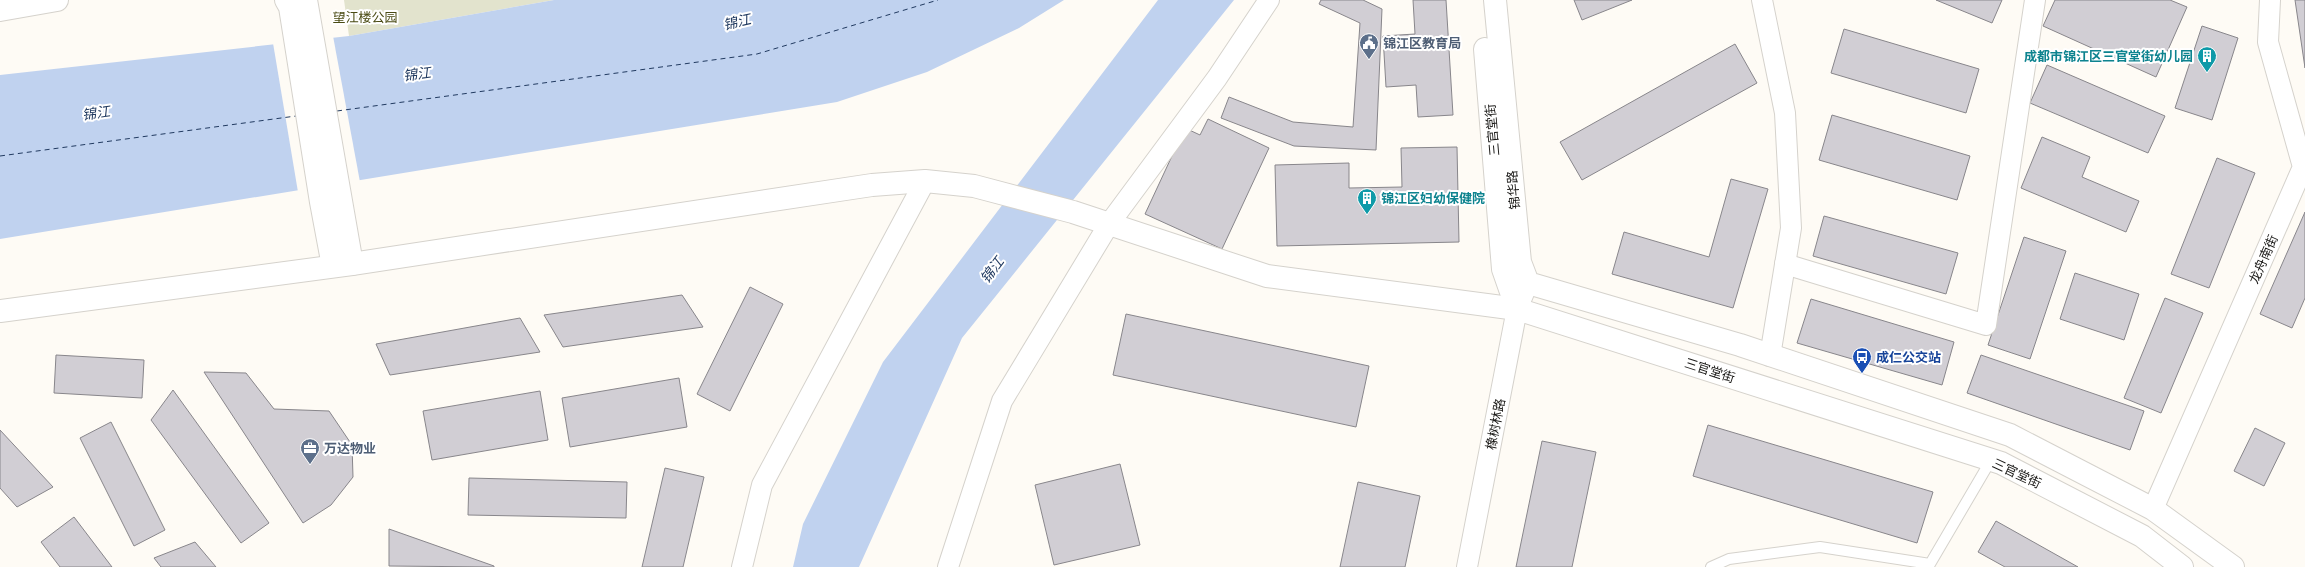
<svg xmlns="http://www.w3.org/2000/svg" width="2305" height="567" font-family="'Fira Sans','Noto Sans SC',sans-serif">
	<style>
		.green { fill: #e2e3cd }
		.water { fill: #c0d2ef }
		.pier { fill: #fefbf5 }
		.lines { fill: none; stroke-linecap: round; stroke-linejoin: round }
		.ferry { stroke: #213a60; stroke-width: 1; stroke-dasharray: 5 4; stroke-linecap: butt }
		.building { fill: #d1ced4; stroke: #88868b }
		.service-casing { stroke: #d5d2cc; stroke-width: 12 }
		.minor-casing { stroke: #d5d2cc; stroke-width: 22 }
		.tertiary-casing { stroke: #d5d2cc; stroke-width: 24 }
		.secondary-casing { stroke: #d5d2cc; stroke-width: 24 }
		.service { stroke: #fff; stroke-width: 10 }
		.minor { stroke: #fff; stroke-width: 20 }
		.tertiary { stroke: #fff; stroke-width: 22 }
		.secondary { stroke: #fff; stroke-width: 22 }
		.labels { text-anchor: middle; stroke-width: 4; stroke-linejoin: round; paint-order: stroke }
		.park-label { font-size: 13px; fill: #4a4b14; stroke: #fff }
		.service-label { font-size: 13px; font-weight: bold; fill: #4e5e75; stroke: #fff; text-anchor: start }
		.culture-label { font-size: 13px; font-weight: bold; fill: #0d838f; stroke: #fff; text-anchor: end }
		.street-label { font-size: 13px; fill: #191816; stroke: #fff }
		.transit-label { font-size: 13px; font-weight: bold; fill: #164399; stroke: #fff; text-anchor: start }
		.water-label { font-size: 14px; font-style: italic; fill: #213a60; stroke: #fff }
	</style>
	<rect width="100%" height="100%" fill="#fefbf5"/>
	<path class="green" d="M344,0H554L349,36Z"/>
	<g class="water">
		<path d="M554,0H1064L1019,28L927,72L837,102L0,239V75L349,36Z"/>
		<path d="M1158,0H1234L962,338L859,567H793L803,524L883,362Z"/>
	</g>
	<path class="pier" d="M333,36L360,182L298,192L273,43Z"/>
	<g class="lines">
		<g class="ferry">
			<path d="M337,111L757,54L938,0"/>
			<path d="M0,156L296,116"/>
		</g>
	</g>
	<g class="building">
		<path d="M1321,0H1363L1382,9L1376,150L1294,146L1221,118L1229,97L1293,122L1353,127L1360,23L1319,4Z"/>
		<path d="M1413,0H1446L1453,115L1418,117L1416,85L1386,87L1383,36L1415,34Z"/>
		<path d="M1574,0H1632L1582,20Z"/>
		<path d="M1936,0H2002L1992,23Z"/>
		<path d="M2055,0H2170L2187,7L2156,77L2043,26Z"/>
		<path d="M2295,0H2305V68Z"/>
		<path d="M2202,26L2238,38L2212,120L2175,108Z"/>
		<path d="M1844,29L1979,69L1966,113L1831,73Z"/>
		<path d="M1735,44L1757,83L1582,180L1560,142Z"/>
		<path d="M2047,65L2165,116L2148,153L2030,103Z"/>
		<path d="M1832,115L1970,156L1957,200L1819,160Z"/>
		<path d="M1208,119L1269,148L1222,249L1145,214L1185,128L1200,135Z"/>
		<path d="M2042,137L2090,157L2082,177L2139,201L2126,232L2021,188Z"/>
		<path d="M1457,147L1459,242L1277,246L1275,165L1349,163V188L1402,187L1401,148Z"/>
		<path d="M2217,158L2255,173L2209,288L2171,274Z"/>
		<path d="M1731,179L1768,189L1733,308L1612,274L1624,232L1709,257Z"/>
		<path d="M2305,212V298L2292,328L2260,314Z"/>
		<path d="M1824,216L1958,253L1946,294L1813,256Z"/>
		<path d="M2024,237L2066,251L2030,359L1988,345Z"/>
		<path d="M2075,273L2139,294L2124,340L2060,319Z"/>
		<path d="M750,287L783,304L730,411L697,394Z"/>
		<path d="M682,295L703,327L563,347L544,315Z"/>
		<path d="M2165,298L2203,313L2161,413L2124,398Z"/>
		<path d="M1811,299L1954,342L1942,385L1797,343Z"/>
		<path d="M1126,314L1369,366L1356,427L1113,375Z"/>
		<path d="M520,318L540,352L390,375L376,344Z"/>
		<path d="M56,355L144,360L142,398L54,393Z"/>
		<path d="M1981,355L2144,411L2130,450L1967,393Z"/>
		<path d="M204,372L246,373L274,409L329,411L352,445L353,477L331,505L303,523Z"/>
		<path d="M679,378L687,427L570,447L562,398Z"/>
		<path d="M173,390L269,523L241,543L151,420Z"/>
		<path d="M540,391L548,440L432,460L423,411Z"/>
		<path d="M111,422L165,530L134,546L80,438Z"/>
		<path d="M1708,425L1933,492L1917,543L1693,476Z"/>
		<path d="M2255,428L2285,443L2264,486L2234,471Z"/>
		<path d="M0,430L53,487L17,507L0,488Z"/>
		<path d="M1542,441L1596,452L1572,567H1516Z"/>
		<path d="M1120,464L1140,545L1054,565L1035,485Z"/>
		<path d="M665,468L704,477L683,567H642Z"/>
		<path d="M469,478L627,482L626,518L468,515Z"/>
		<path d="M1358,482L1420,496L1405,567H1340Z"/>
		<path d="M74,517L112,567H60L41,542Z"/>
		<path d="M1996,521L2078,567H2005L1978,552Z"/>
		<path d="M389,529L494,566V567L389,566Z"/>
		<path d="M195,542L216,567H161L154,558Z"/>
	</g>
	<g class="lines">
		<defs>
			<path id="service" d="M1711,567L1729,559L1820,547L1930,564L1991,460"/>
			<g id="minor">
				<path d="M1762,0L1785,113L1791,228L1770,356"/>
				<path d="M1785,264L1986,325L2035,0"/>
				<path d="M2153,509L2303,167L2268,42L2270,0"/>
				<path d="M742,567L762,485L925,181"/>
				<path d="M948,567L1002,401L1109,224L1217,78L1269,0"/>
				<path d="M1467,567L1517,309L1528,283"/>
			</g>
			<g id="tertiary">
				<path d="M286,0L290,7L321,202L333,266"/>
				<path d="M306,0L352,264"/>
				<path d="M0,10L57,0"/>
				<path d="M0,311L352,264L872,185L925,181L974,186L1073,212L1267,276L1517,309"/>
			</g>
			<g id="secondary">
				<path d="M1495,0L1520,262L1528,283L1740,345L2010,435L2153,509L2233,567"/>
				<path d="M1485,49L1503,269L1517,309L2001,463L2142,536L2182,567"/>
			</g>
		</defs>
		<use href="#service" class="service-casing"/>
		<use href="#minor" class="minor-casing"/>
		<use href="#tertiary" class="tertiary-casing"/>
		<use href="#secondary" class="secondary-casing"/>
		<use href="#service" class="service"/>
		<use href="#minor" class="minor"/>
		<use href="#tertiary" class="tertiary"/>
		<use href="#secondary" class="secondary"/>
	</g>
	<defs>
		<symbol id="civic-pin" viewBox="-11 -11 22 30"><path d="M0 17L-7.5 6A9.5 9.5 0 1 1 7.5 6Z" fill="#5c6f8a" stroke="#fff"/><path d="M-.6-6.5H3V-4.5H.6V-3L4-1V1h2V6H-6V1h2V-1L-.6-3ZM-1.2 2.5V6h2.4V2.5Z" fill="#fff"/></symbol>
		<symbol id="building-pin" viewBox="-11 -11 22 30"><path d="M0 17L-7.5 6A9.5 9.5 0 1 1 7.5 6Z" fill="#0f9aa8" stroke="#fff"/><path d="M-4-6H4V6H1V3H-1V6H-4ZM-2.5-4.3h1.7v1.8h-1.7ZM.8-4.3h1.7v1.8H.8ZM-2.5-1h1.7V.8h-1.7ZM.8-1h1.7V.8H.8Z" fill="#fff"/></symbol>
		<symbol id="bus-pin" viewBox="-11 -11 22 30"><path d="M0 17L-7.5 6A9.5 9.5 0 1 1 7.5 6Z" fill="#1a4fb4" stroke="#fff"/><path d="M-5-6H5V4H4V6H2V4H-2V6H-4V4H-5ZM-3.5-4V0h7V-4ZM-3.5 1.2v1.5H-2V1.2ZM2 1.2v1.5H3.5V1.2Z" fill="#fff"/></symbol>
		<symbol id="office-pin" viewBox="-11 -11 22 30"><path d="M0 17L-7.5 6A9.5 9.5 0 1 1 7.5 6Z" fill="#5c6f8a" stroke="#fff"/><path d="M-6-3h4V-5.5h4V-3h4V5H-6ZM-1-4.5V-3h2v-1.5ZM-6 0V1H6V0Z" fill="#fff"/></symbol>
	</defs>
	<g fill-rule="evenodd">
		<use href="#civic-pin" x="1358" y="32" width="22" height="30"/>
		<use href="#building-pin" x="2196" y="45" width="22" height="30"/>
		<use href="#building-pin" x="1356" y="187" width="22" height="30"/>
		<use href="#bus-pin" x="1851" y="346" width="22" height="30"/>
		<use href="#office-pin" x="299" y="437" width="22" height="30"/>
	</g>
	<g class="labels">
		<g class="park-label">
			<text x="365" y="22">望江楼公园</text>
		</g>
		<g class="service-label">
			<text x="1383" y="48">锦江区教育局</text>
			<text x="324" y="453">万达物业</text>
		</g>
		<g class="culture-label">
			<text x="2193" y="61">成都市锦江区三官堂街幼儿园</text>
			<text x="1381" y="203" text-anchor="start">锦江区妇幼保健院</text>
		</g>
		<g class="street-label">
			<text transform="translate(1492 130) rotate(-95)" y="5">三官堂街</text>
			<text transform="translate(1513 190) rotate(-95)" y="5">锦华路</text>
			<text transform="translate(2263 259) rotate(-66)" y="5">龙舟南街</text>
			<text transform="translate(1710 370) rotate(18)" y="5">三官堂街</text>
			<text transform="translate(1495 424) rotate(-79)" y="5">橡树林路</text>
			<text transform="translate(2017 473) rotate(25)" y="5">三官堂街</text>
		</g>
		<g class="transit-label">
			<text x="1876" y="362">成仁公交站</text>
		</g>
		<g class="water-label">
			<text transform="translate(737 22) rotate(-13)" y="5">锦江</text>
			<text transform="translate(417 74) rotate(-7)" y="5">锦江</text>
			<text transform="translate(96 113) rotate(-8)" y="5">锦江</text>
			<text transform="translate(992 270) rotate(-53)" y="5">锦江</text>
		</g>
	</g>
</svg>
